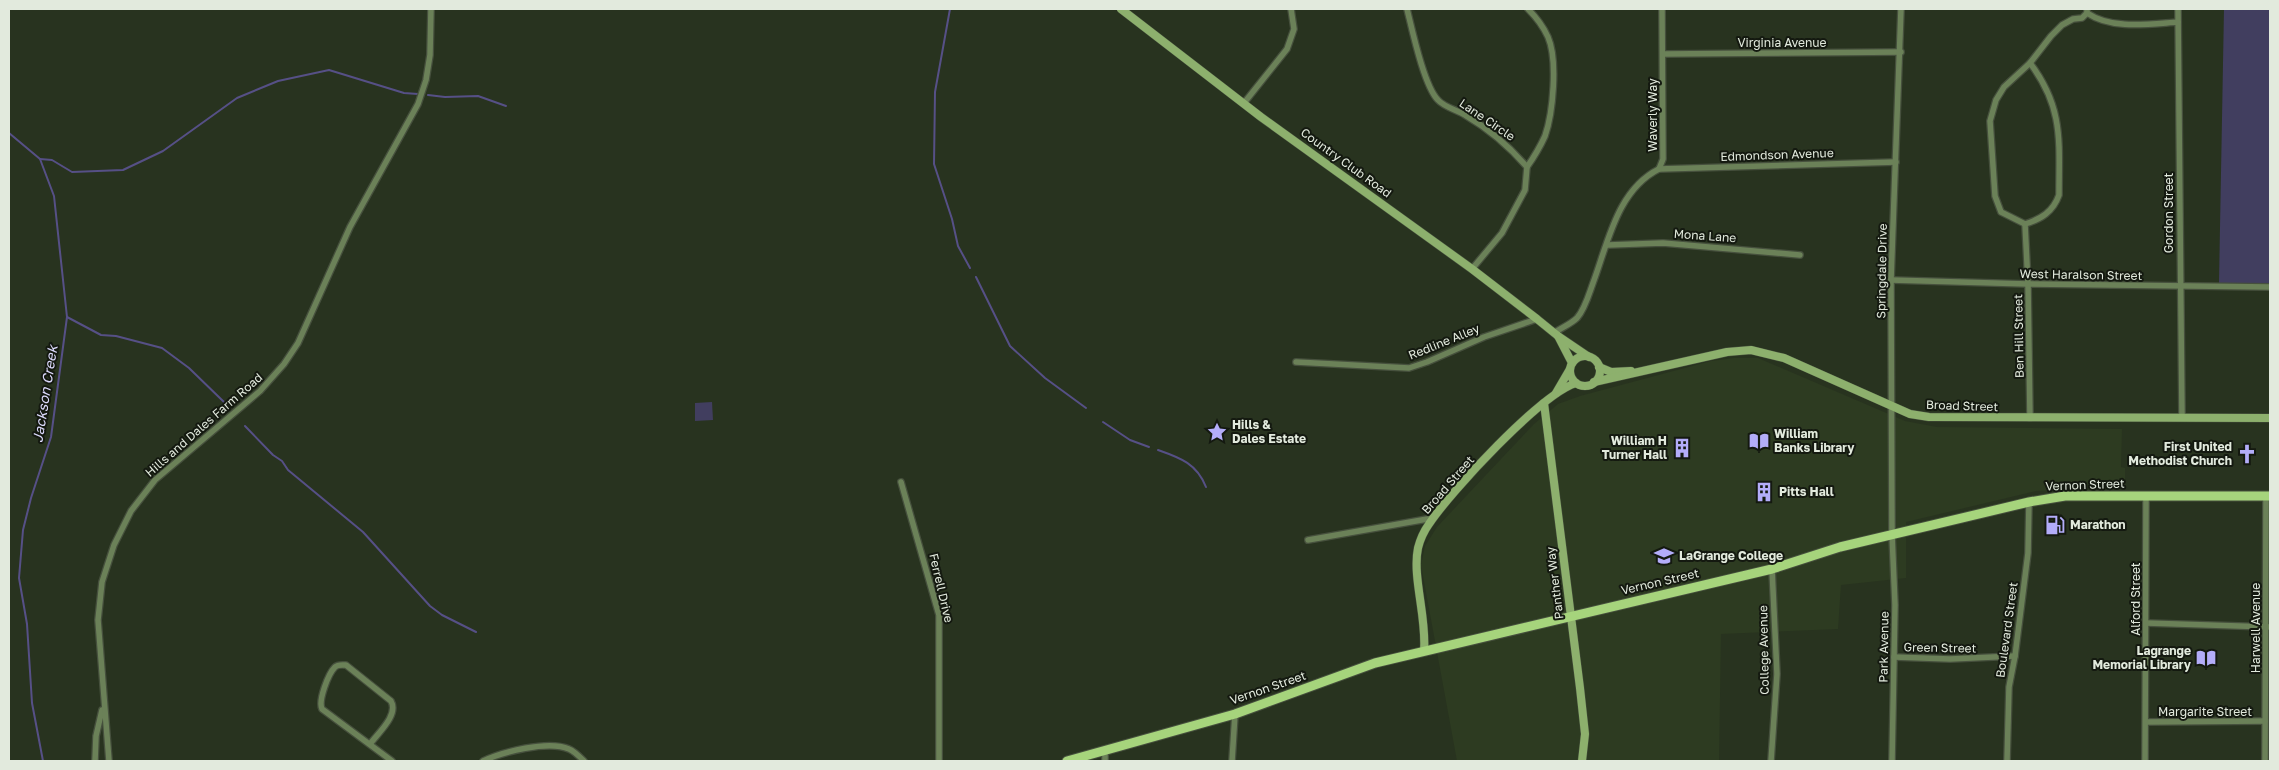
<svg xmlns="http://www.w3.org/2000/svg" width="2279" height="770" font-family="'Golos Text',sans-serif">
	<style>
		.built { fill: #2d3b21 }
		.green { fill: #413e5f }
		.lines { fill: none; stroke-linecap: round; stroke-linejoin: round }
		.stream { stroke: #565086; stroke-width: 2 }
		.street-casing { stroke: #46503d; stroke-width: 8 }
		.secondary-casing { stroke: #46503d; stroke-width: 9 }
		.primary-casing { stroke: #46503d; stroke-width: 11 }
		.street { stroke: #6b8158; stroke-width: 5.5 }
		.secondary { stroke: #8db06d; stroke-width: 8 }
		.primary { stroke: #a6d47c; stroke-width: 9 }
		.labels { text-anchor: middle; stroke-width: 4; stroke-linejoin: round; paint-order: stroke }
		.street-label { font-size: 12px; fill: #e2eadd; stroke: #141910 }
		.poi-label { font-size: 12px; font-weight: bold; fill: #e2eadd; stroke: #141910; text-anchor: start }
		.water-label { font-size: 14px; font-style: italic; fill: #dbd9fb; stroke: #141910 }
	</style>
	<rect width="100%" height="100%" fill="#28331f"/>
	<path class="built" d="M1734,358H1758L1905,421L1937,427L2122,429L2121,467L2125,468V487L2036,491L1906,522V578L1841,585L1838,629L1721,634L1719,761H1457L1421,565L1425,546L1437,527L1534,424L1558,404L1580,396L1711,361Z"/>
	<g class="green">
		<path d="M2224,9H2270V283H2219Z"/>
		<path d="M712,402L713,420L695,421V403Z"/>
	</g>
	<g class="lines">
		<g class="stream">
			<path d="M950,9L935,92L934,164L952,219L958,246L970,268"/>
			<path d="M428,95L445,97L478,96L506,106"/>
			<path d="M9,133L40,159L54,196L67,317L51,437L31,498L23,530L19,578L27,624L32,703L43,761"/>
			<path d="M40,159L52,160L72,172L123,170L163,151L237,98L278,81L329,70L404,93L418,94"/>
			<path d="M976,277L1010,346L1045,378L1086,408"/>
			<path d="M67,317L101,335L116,336L162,348L189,368L225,403"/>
			<path d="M1103,422L1130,440L1149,447"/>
			<path d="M245,426L273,455L282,461L288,470L363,532L430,606L442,615L476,632"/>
			<path d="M1158,450C1181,458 1197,464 1206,487"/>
		</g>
		<defs>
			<g id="street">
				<path d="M1407,9C1412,29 1424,86 1438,100C1444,107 1457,110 1465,115C1489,129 1509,146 1527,167L1525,190L1502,233L1472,269"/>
				<path d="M2087,9V13C2112,30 2149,24 2178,22"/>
				<path d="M2178,9L2182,417"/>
				<path d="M1663,54L1901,52"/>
				<path d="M1244,103L1287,49L1294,29L1291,9"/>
				<path d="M1527,167C1534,157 1540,147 1545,136C1553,113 1558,60 1548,37C1543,26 1536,17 1528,9"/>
				<path d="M1659,169L1896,162"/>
				<path d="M2025,224L2001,212L1995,196L1990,121L1996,100L2004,87L2030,63L2051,36L2062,25L2073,19L2082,18L2087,13"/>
				<path d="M2025,224L2028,284L2030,418"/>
				<path d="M2025,224C2041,219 2053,212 2059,195C2059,142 2064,108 2030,63"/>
				<path d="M1608,245L1663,243L1800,255"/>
				<path d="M1891,280L2028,284L2270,287"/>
				<path d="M1554,333C1561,328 1571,324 1577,318C1585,309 1589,294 1593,283C1608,243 1617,190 1659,169L1663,159L1662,9"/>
				<path d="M1296,362L1409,368L1427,362L1484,337L1537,319"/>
				<path d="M901,482L939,615V761"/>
				<path d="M1308,540L1433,518"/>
				<path d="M2146,623L2270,627"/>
				<path d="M1894,657L1950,659L2015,656"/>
				<path d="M2146,722L2265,721"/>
				<path d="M370,744C378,733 399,715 391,701L346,665C343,665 338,664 335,667C328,674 318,701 322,709L392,761"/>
				<path d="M95,761L96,736L102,710"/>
				<path d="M109,761L98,620L102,582L114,545L131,511L155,480L260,391L284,364L298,343L350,227L418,104L426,80L430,55L431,9"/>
				<path d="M483,761C502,752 548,740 569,749C574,751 580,757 584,761"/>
				<path d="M1105,761V750"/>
				<path d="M1232,761L1235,714"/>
				<path d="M1771,761L1777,674L1772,569"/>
				<path d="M1892,761L1895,605L1892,534L1891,280L1901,9"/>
				<path d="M2007,761L2009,687L2015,656L2028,553L2029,502"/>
				<path d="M2145,761L2146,496"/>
				<path d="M2265,761L2266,496"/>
			</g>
			<g id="secondary">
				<path d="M1121,9L1261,117L1472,269L1537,319L1558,336L1572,363"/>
				<path d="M1558,336L1589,357"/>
				<circle cx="1585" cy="371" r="15"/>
				<path d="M1599,367L1611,372L1631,371"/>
				<path d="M1594,382L1727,352L1751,350L1784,358L1910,414L1929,417L2270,418"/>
				<path d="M1556,393L1570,369"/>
				<path d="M1544,403L1580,688L1585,734L1582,761"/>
				<path d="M1424,651C1427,618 1412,577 1418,548C1420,540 1424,531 1429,524C1451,491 1541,394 1576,383"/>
			</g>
			<path id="primary" d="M1067,761L1235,714L1375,663L1772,569L1840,547L2029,502L2065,496H2270"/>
		</defs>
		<use href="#street" class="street-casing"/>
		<use href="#secondary" class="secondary-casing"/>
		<use href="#primary" class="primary-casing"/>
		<use href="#street" class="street"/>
		<use href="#secondary" class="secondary"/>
		<use href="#primary" class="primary"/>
	</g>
	<defs>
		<symbol id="sight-bare" viewBox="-9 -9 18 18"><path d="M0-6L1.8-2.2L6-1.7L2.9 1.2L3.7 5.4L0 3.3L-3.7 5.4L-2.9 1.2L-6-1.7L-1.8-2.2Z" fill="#b3adf9" stroke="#141910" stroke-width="2.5" paint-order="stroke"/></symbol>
		<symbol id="library-bare" viewBox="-9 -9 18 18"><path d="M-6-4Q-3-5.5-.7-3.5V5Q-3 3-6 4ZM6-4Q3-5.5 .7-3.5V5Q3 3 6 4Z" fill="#b3adf9" stroke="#141910" stroke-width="2.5" paint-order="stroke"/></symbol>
		<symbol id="building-bare" viewBox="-9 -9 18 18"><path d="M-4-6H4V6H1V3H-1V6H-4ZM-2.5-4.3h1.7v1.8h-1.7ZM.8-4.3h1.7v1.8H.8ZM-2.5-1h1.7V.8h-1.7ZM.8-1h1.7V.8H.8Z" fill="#b3adf9" stroke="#141910" stroke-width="2.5" paint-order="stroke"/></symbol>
		<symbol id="church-bare" viewBox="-9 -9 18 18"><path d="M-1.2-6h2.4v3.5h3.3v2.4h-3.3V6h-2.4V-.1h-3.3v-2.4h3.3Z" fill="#b3adf9" stroke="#141910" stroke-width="2.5" paint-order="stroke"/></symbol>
		<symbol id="fuel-bare" viewBox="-9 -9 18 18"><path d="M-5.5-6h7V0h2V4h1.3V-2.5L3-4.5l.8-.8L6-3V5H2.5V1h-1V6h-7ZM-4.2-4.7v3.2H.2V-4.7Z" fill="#b3adf9" stroke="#141910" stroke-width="2.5" paint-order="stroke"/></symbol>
		<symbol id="university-bare" viewBox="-9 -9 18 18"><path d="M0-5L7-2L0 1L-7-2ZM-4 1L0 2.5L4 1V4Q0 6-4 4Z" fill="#b3adf9" stroke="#141910" stroke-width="2.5" paint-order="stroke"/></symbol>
	</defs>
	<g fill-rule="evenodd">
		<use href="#sight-bare" x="1203" y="418" width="28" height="28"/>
		<use href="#library-bare" x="1745" y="427" width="28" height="28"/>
		<use href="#building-bare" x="1668" y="434" width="28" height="28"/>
		<use href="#church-bare" x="2233" y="440" width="28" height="28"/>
		<use href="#building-bare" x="1750" y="478" width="28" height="28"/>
		<use href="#fuel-bare" x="2041" y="511" width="28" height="28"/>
		<use href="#university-bare" x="1650" y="542" width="28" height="28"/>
		<use href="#library-bare" x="2192" y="644" width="28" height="28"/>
	</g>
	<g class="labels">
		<g class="street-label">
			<text x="1782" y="47">Virginia Avenue</text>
			<text transform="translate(1653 115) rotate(-90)" y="4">Waverly Way</text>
			<text transform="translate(1487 120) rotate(34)" y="4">Lane Circle</text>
			<text transform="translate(1777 155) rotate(-2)" y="4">Edmondson Avenue</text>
			<text transform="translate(1346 163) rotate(36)" y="4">Country Club Road</text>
			<text transform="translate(2169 213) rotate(-90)" y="4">Gordon Street</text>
			<text transform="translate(1705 236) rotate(4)" y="4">Mona Lane</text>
			<text transform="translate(1882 271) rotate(-89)" y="4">Springdale Drive</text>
			<text transform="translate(2081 275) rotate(1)" y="4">West Haralson Street</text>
			<text transform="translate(2019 336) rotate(-91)" y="4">Ben Hill Street</text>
			<text transform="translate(1444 342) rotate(-22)" y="4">Redline Alley</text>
			<text transform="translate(1962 406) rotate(2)" y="4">Broad Street</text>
			<text transform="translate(204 425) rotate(-41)" y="4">Hills and Dales Farm Road</text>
			<text transform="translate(1448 485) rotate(-49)" y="4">Broad Street</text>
			<text transform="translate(2085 485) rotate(-2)" y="4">Vernon Street</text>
			<text transform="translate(1660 582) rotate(-13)" y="4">Vernon Street</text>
			<text transform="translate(1555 583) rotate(-97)" y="4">Panther Way</text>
			<text transform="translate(941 588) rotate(77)" y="4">Ferrell Drive</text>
			<text transform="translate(2136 599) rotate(-90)" y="4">Alford Street</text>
			<text transform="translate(2256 628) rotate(-90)" y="4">Harwell Avenue</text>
			<text transform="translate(2007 630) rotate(-82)" y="4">Boulevard Street</text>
			<text transform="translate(1884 647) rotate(-89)" y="4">Park Avenue</text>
			<text transform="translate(1940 648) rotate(1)" y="4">Green Street</text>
			<text transform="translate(1764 650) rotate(-91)" y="4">College Avenue</text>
			<text transform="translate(1268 688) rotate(-19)" y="4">Vernon Street</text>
			<text x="2205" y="716">Margarite Street</text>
		</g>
		<g class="poi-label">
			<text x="1232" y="429">Hills &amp;<tspan x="1232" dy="14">Dales Estate</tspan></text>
			<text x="1774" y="438">William<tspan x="1774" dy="14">Banks Library</tspan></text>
			<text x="1667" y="445" text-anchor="end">William H<tspan x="1667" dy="14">Turner Hall</tspan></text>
			<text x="2232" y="451" text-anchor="end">First United<tspan x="2232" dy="14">Methodist Church</tspan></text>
			<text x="1779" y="496">Pitts Hall</text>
			<text x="2070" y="529">Marathon</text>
			<text x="1679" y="560">LaGrange College</text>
			<text x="2191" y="655" text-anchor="end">Lagrange<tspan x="2191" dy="14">Memorial Library</tspan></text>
		</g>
		<g class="water-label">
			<text transform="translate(45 394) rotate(-81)" y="5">Jackson Creek</text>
		</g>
	</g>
	<rect width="2279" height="770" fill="none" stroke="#e2eadd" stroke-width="20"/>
</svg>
